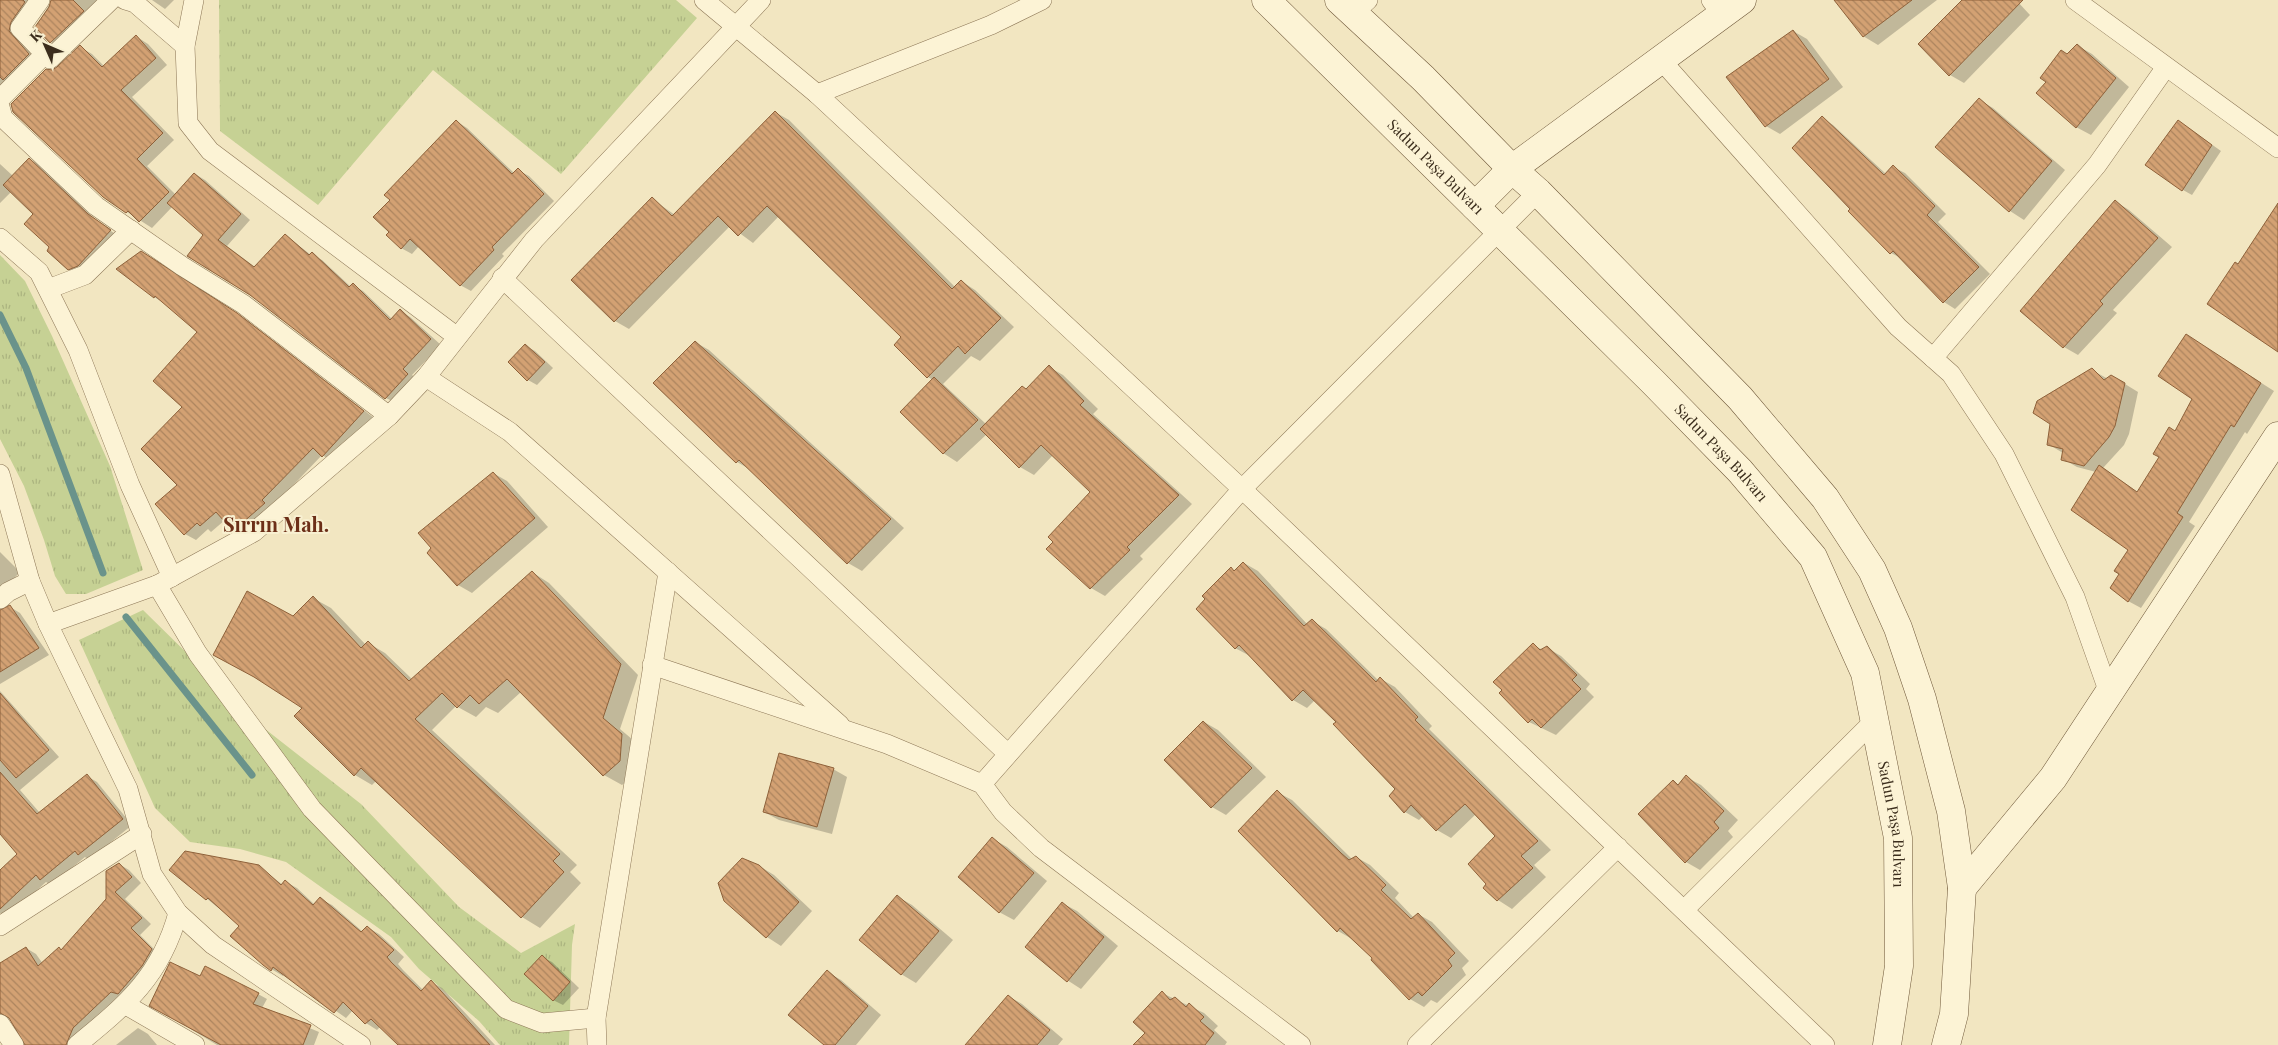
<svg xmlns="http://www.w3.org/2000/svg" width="2278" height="1045" font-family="'Playfair Display',serif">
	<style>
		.grass { fill: url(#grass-tufts) }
		.shadow { fill: #0003 }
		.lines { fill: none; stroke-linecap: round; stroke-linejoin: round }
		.stream { stroke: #6a938b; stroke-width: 7 }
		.building { fill: url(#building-back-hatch); stroke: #8e613a }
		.street-casing { stroke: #8d7757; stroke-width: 20 }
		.secondary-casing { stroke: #6f583a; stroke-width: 29 }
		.street { stroke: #fcf3d5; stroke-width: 19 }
		.secondary { stroke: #fcf3d5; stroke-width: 28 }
		.labels { text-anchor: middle; stroke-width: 4; stroke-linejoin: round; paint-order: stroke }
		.street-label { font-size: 15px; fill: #3b2d1c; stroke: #f8f0d1 }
		.district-label { font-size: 20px; font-weight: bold; fill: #6c2f18; stroke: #f8f0d1 }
	</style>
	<defs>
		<pattern id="grass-tufts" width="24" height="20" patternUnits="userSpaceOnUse" patternTransform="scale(1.25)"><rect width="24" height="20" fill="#c6d194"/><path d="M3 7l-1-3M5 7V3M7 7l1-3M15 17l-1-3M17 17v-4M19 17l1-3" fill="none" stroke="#abb47f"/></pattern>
		<pattern id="building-back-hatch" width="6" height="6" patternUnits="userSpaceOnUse" patternTransform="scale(1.25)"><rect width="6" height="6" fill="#d3a173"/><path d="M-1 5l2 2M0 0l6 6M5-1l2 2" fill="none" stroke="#ac845e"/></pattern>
	</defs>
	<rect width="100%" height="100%" fill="#f2e6c1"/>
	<g class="grass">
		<path d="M219,0H676L697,18L561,174L433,70L318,205L220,131Z"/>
		<path d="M0,255L25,281L52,336L110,466L143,570L86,594H66L55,576L44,540L24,486L0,439Z"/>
		<path d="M143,610L260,725L361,804L459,907L521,953L575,924L572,945L569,1045H500L479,1021L419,969L391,937L286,862L240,849L190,842L155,808L79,640Z"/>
	</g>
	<g class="shadow">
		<path d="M0,0H41L21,28L39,61L0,102Z"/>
		<path d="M52,0H109L62,48L51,42L36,27Z"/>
		<path d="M152,0H174L165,9Z"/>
		<path d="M1836,0H1937L1878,45L1863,36Z"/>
		<path d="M1965,0H2016L2030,15L1964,83L1950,75Z"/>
		<path d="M1793,31L1807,39L1843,87L1780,134L1766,126Z"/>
		<path d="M137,37L148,44L167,65L132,97L174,140L147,166L176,195L195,174L205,180L250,220L227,246L255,267L285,235L311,255L322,260L351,287L353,285L363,291L392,319L400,311L410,317L441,345L412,375L418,380L396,403L386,398L173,206L152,228L127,212L53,71L80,47L92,54L104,66Z"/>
		<path d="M2078,46L2092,54L2129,87L2091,135L2076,127L2068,55Z"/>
		<path d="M1979,100L1993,108L2065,170L2024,220L2010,211L1937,146Z"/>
		<path d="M775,112L789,120L955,287L961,281L975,290L1014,327L980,361L971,356L943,384L986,424L1027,390L1049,367L1063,375L1098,409L1093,414L1192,504L1140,556L1143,559L1105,596L1091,588L1092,491L1053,455L1034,475L1020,467L987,434L957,462L943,453L933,380L928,377L903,337L779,216L753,243L730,226L629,329L615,321L573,280L652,199L675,215Z"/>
		<path d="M1822,118L1833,125L1886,174L1893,167L1905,173L1946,214L1938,222L1990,274L1955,309L1944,302L1903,259L1891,253L1852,209Z"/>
		<path d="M456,121L467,128L514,173L518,170L529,176L554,201L502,254L504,256L471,291L460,285L419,246L412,254L401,248L390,232L391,200Z"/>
		<path d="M2187,127L2221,151L2192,195L2183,190Z"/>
		<path d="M29,159L38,164L97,221L118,236L77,274L68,269L51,247L35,214L12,191L0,203V164L13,176Z"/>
		<path d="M2115,201L2129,210L2172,247L2113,310L2117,313L2078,355L2064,347L2022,311Z"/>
		<path d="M152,259L248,321L374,418L334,462L322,455L245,536L234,530L225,520L211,532L208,529L196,540L185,534L179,485L184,407L199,332L166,304L154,297Z"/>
		<path d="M695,342L709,350L904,528L862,571L848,563L751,470L737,462Z"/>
		<path d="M2200,344L2274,391L2247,434L2245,432L2189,522L2195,526L2141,608L2128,601L2121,574L2129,550L2096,472L2077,467L2063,459V453L2048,444L2092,370L2108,379L2112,376L2138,392L2129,434L2124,445L2103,468L2139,493L2176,432L2193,399Z"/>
		<path d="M526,346L535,351L553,368L537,385L528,380Z"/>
		<path d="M493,473L507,481L548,527L472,593L458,585L433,548Z"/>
		<path d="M0,552L20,572L4,589L0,601Z"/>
		<path d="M1244,563L1258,571L1308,625L1312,621L1326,629L1379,681L1381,679L1395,687L1432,726L1429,729L1551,850L1534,865L1546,877L1512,909L1498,900L1488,884L1497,836L1476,814L1451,838L1437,830L1423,816L1419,820L1405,812L1397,789L1338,722L1315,700L1307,708L1293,700L1250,656L1235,648L1231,569L1236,571Z"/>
		<path d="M532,572L549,583L638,675L620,729L639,745L638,771L622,785L604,775L521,692L498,713L486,707L476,717L456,706L432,730L577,865L570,872L581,883L540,928L522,917L376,781L372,785L355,775L304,708L293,618L313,598L331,608L366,645L368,643L385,653L413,680Z"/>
		<path d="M10,607L20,613L49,655L0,684V609L2,611Z"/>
		<path d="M1533,645L1543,650L1547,648L1561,656L1590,684L1586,689L1594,697L1556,735L1529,722Z"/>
		<path d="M0,691L59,757L20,790L40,813L87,776L97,782L132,825L89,860L85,857L51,885L46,882L8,917L0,913V871L19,854L0,833Z"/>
		<path d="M1204,722L1218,730L1266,777L1226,815L1212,807Z"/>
		<path d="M833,769L847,777L832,834L779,820L764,812Z"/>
		<path d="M1686,777L1701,785L1738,820L1728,831L1733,837L1700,870L1686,862L1673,782L1679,785Z"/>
		<path d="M1277,792L1292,800L1352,859L1356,857L1370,865L1399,893L1395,898L1414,918L1418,914L1432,922L1469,961L1462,968L1466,975L1437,1003L1431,1000L1424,1007L1410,999L1374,958L1352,939L1338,931L1239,831Z"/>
		<path d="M993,839L1007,847L1047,881L1014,920L999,912Z"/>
		<path d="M119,864L129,870L141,883L125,899L151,924L140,935L161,956L78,1045H26L9,1018L0,1024V964L26,948L36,954L43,964L62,950L107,900Z"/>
		<path d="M258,866L283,885L286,882L297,888L315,905L320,899L332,905L363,932L367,927L379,934L404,957L398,964L403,970L423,990L431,982L442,988L495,1045H400L381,1026L377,1030L366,1023L353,1010L346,1018L284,974L283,976L263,964L241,926L171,870Z"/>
		<path d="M759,866L774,875L812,911L781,946L767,937L725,900Z"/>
		<path d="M898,897L912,905L953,940L916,983L901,974Z"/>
		<path d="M1062,903L1077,911L1118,946L1081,989L1067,980Z"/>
		<path d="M542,957L552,962L579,988L563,1005L553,1000Z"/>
		<path d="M827,972L841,980L881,1015L856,1045H826Z"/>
		<path d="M200,978L258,994L267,999L262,1008L319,1032L314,1045H217L151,1005Z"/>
		<path d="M1162,993L1204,1013L1218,1026L1214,1030L1227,1042L1225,1045H1148L1147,1033Z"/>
		<path d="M1008,996L1022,1004L1063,1039L1058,1045H979Z"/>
		<path d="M138,1028L148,1034L157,1045H116Z"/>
	</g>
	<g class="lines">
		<g class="stream">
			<path d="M0,315L26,368L103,573"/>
			<path d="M126,617L252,775"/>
		</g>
	</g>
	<g class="building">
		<path d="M0,0H23L25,2L11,22L9,31L29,54L3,80L0,77Z"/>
		<path d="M51,0H73L84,11L50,43L35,27L49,7Z"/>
		<path d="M1834,0H1912L1863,37Z"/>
		<path d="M1962,0H2023L1949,76L1918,44Z"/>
		<path d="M1793,30L1829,79L1765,127L1726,77Z"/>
		<path d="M136,35L156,58L121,90L163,133L137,159L169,192L139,222L128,211L126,213L103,197L13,112L11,104L46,69L52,70L57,67L80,45L102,67Z"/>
		<path d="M2077,44L2116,78L2076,128L2036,93L2046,82L2040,78L2061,50L2067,54Z"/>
		<path d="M1979,98L2052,161L2009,212L1935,147Z"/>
		<path d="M775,111L952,289L961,280L1001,318L965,354L958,346L927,378L894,345L901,337L767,206L738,236L718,216L614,322L571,280L652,197L672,216Z"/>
		<path d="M1822,116L1884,175L1893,165L1935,206L1927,215L1979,267L1943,303L1893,251L1890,254L1848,211L1850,209L1792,148Z"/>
		<path d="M456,120L512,174L518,168L544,194L492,247L494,250L460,286L410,239L401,249L386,235L389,232L373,217L390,200L384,195Z"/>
		<path d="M2178,120L2212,145L2182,191L2145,165Z"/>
		<path d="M29,158L88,214L111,230L78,266L68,270L47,251L49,247L24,224L33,214L3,185Z"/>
		<path d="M194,173L241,214L218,240L254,267L285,234L309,255L312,252L349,287L353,283L390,320L400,309L431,339L403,369L408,374L385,399L250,295L187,256L203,235L167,203Z"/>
		<path d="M2115,200L2158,238L2100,301L2103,304L2063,348L2020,311Z"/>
		<path d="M2278,203V352L2207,304L2235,262L2238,264Z"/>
		<path d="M141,251L237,313L364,411L322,457L313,448L262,500L265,503L233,531L216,512L200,526L197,523L184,535L155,504L177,485L141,449L182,407L153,381L197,332L155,296L154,298L116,269Z"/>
		<path d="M2186,334L2261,383L2234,427L2231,425L2177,513L2183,517L2128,602L2110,588L2119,574L2114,571L2128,550L2071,510L2099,465L2137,492L2159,457L2153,454L2169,427L2175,431L2192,399L2158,376Z"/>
		<path d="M695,341L891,519L847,564L739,460L736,463L653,383Z"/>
		<path d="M525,344L545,362L527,381L508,362Z"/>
		<path d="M1049,365L1084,401L1080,405L1179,495L1127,547L1130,550L1090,589L1046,549L1053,542L1048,537L1090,492L1041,445L1019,468L980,429L1022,386L1026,389Z"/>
		<path d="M2092,368L2104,380L2111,375L2125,383L2115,426L2109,437L2084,466L2061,460L2063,449L2047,445L2050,424L2033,413L2037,401Z"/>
		<path d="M934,377L978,420L943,454L900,412Z"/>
		<path d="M493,472L535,518L457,586L427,553L431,548L418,533Z"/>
		<path d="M1243,562L1304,626L1312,619L1376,682L1380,677L1418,717L1415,720L1538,841L1521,856L1533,868L1497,901L1483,888L1486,884L1468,864L1495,836L1465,804L1436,831L1411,805L1404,813L1389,796L1395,789L1333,724L1336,722L1303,690L1292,701L1239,645L1235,649L1196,609L1205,599L1202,596L1231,567L1234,571Z"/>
		<path d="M532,571L621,664L603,718L622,734L620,761L603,776L507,679L479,704L470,695L457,708L442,693L415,719L560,854L553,861L564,872L521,918L361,768L354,776L294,716L302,708L254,677L213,655L247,591L293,616L313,596L361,648L368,641L409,681Z"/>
		<path d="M10,605L39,648L0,672V610Z"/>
		<path d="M1533,643L1540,650L1547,646L1577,675L1572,680L1581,689L1541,728L1532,719L1528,723L1499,693L1502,690L1493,682Z"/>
		<path d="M0,693L49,750L16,778L0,760Z"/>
		<path d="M1203,721L1252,768L1211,808L1164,760Z"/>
		<path d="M779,753L834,768L817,827L763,812Z"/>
		<path d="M0,772L37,814L87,774L123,819L78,855L75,851L40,880L36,875L0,909V870L17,854L0,834Z"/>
		<path d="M1686,775L1724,811L1714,822L1719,828L1685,863L1638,814L1673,780L1678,785Z"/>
		<path d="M1277,790L1341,853L1349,860L1356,856L1386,885L1381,890L1411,919L1418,913L1455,953L1448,960L1452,966L1422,996L1418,992L1409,1000L1371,960L1372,958L1340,928L1337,932L1238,831Z"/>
		<path d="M992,837L1034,873L999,913L958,877Z"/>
		<path d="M185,851L259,865L281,885L285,880L313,905L320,897L361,932L367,926L394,950L387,957L391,962L421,991L431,980L490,1045H398L371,1019L365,1024L343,1002L334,1013L273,967L271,971L263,965L230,936L239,926L208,898L206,900L169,870Z"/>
		<path d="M742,858L759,865L799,902L766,938L724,901L718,883Z"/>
		<path d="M119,863L132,877L115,892L142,918L131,928L152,949L142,966L118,994L111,992L73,1028L66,1045H25L9,1018L0,1013V963L26,947L38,966L59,947L61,950L106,899V871Z"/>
		<path d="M897,895L939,931L901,975L859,940Z"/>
		<path d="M1062,902L1104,937L1067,982L1025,947Z"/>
		<path d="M542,955L570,982L553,1001L524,974Z"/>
		<path d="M170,962L200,976L205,966L259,993L253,1004L311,1025L303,1045H221L149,1006Z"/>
		<path d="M827,970L868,1006L835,1045H824L788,1015Z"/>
		<path d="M1162,991L1170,1000L1175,997L1186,1007L1189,1003L1204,1017L1200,1021L1214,1033L1205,1045H1133L1145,1033L1133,1022Z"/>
		<path d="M1008,995L1050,1030L1037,1045H965Z"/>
	</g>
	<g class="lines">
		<defs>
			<g id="street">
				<path d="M125,0L135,3L185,46"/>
				<path d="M194,0L185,46L188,123L210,151L456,336"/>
				<path d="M704,0L817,94L1242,489L1825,1045"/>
				<path d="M1711,0L1722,15"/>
				<path d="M2075,0L2278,148"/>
				<path d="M1353,13L1368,0"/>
				<path d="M45,54L50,59L111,0"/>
				<path d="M1661,60L1898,327L1951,374L2004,454L2075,597L2109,693"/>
				<path d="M817,94L991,25L1042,0"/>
				<path d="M0,99L45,54L20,28L40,0"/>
				<path d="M0,107L3,118L96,206L182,266L243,304L389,416"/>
				<path d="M0,238L39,272L78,350L130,485L172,577"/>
				<path d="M502,278L1008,754"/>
				<path d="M48,289L85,275L131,230"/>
				<path d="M1933,358L2097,165L2166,67"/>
				<path d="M426,377L510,432L840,725"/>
				<path d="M0,474L30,581L48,624L128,789L152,874L178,913L213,945L361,1045"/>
				<path d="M157,585L198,654L312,809L506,1009L542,1023L596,1018"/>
				<path d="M0,599L8,592L30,581"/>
				<path d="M48,624L157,585L254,532L389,416L426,377L534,240L761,0"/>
				<path d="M652,665L887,744L982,784L1003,812L1041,848L1301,1045"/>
				<path d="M982,784L1242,489L1538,192"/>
				<path d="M1684,910L1874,721"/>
				<path d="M0,926L142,834"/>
				<path d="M126,1005L195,1045"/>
				<path d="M0,1024L14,1045"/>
				<path d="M77,1045C126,1005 161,976 178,913"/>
				<path d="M597,1045L596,1018L668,572"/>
				<path d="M1417,1045L1618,847"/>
			</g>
			<g id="secondary">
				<path id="s1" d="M1266,0L1653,382L1740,471L1813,557L1865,673L1898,838L1899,966L1887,1045"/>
				<path d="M1339,0L1423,78L1512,169L1538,192L1740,398L1825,498L1872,570L1898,628L1922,699L1951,811L1962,888L1954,1014L1946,1045"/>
				<path d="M1475,206L1512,169L1742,0"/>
				<path d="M1962,888L2053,778L2278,436"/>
			</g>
		</defs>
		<use href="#street" class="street-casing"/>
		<use href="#secondary" class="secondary-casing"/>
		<use href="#street" class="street"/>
		<use href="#secondary" class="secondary"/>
	</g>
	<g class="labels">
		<g class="street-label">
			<text dy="5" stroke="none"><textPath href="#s1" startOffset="238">Sadun Paşa Bulvarı</textPath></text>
			<text dy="5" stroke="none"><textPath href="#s1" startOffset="642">Sadun Paşa Bulvarı</textPath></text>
			<text dy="5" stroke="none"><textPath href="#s1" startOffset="1062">Sadun Paşa Bulvarı</textPath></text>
		</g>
		<g class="district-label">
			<text x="276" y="532">Sırrın Mah.</text>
		</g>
	</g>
	<g transform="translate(45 45) rotate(315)" stroke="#f8f0d1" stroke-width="4" paint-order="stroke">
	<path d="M0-4L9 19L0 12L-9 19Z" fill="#3b2d1c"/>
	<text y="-8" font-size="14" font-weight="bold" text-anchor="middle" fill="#3b2d1c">K</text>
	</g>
</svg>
